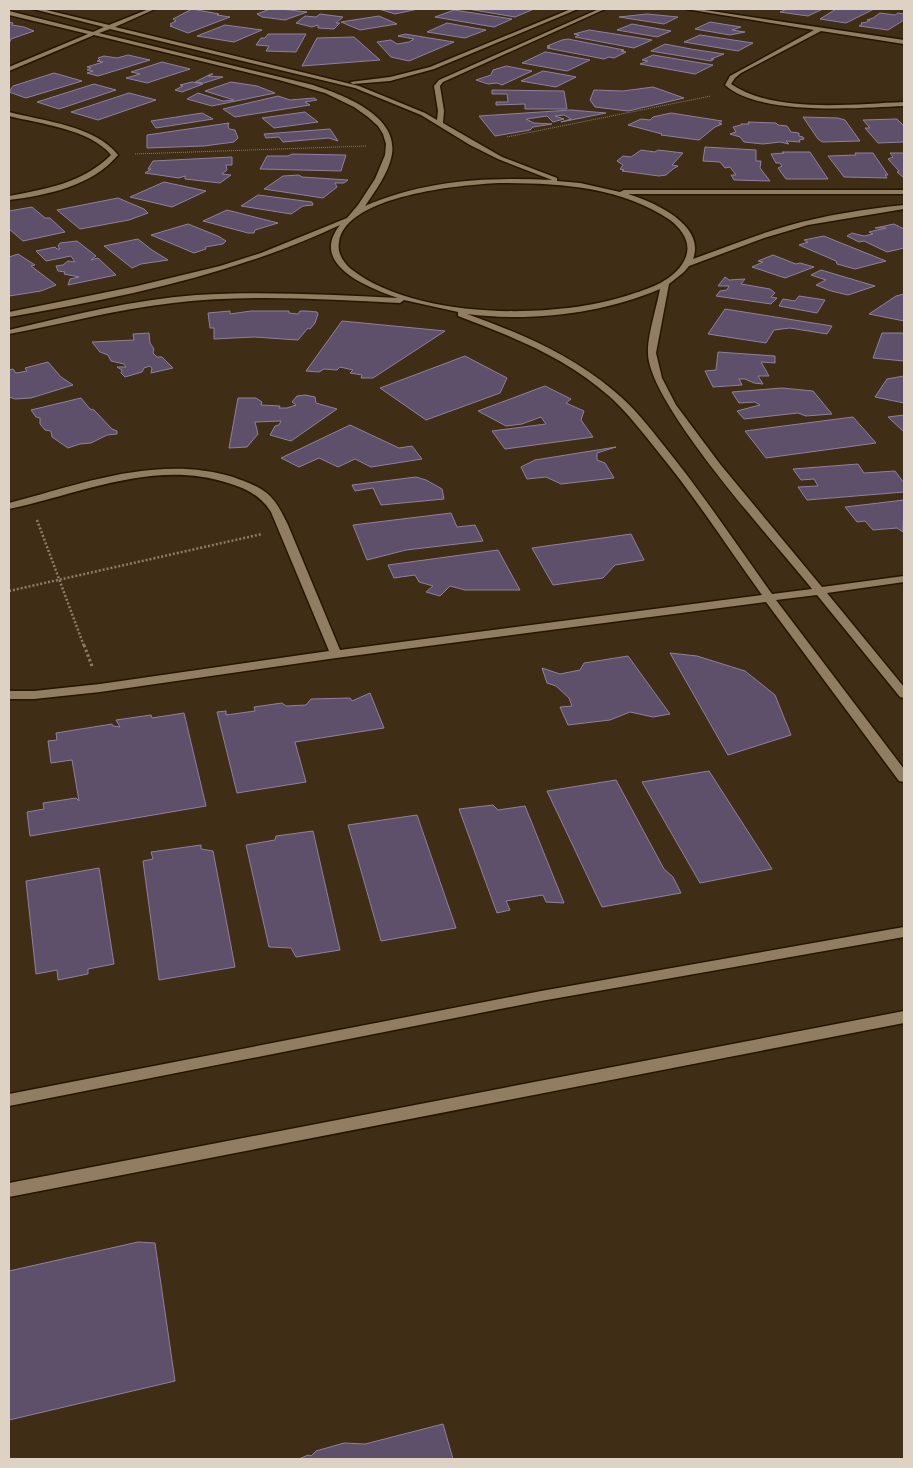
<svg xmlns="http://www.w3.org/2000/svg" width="913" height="1468" font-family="'DejaVu Sans',sans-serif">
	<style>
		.building { fill: #5e506b; stroke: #8f809d }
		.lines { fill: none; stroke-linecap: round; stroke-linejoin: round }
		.minor-casing { stroke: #261600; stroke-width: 3 }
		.path-far2 { stroke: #8c7e6a; stroke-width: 1; stroke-dasharray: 1 1; stroke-linecap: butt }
		.path-far1 { stroke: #8c7e6a; stroke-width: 2.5; stroke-dasharray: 2 2; stroke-linecap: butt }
		.path { stroke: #8c7e6a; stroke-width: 3; stroke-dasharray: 2.5 2.5; stroke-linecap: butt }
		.minor { fill: #917d61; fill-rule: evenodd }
	</style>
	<rect width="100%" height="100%" fill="#3f2e15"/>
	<g class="building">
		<path d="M192,9L219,14L217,15L230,17L188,33L170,26H172L170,24L176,21L173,19Z"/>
		<path d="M270,9H281L307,12L285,20L262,17L257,14Z"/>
		<path d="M379,9H418L395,14Z"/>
		<path d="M468,9H534L515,17Z"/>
		<path d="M787,9H823L808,16L780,12Z"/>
		<path d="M836,9H835H874L846,23L820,19Z"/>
		<path d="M454,10L512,19L494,27L435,17Z"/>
		<path d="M880,13L895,15L898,13L904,14V20L888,30L859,26L862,24L861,23L867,22L870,20H867L873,18Z"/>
		<path d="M320,14L343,17L336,23H340L334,29L318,28V25L312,27L296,23L305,16L316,17Z"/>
		<path d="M647,14L678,17L664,24L619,17Z"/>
		<path d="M379,16L397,24L360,30L341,22Z"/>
		<path d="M9,22L13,23L12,25L24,27L34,31L11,39L9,44Z"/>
		<path d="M710,22L741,27L732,30L745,32L730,35L695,29Z"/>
		<path d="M447,23L486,30L465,38L427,32Z"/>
		<path d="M632,24L671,31L657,37L617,30Z"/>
		<path d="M225,25L262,30L234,42L197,36Z"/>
		<path d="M589,30L628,36L652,40L634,48L575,37L579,35L574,34Z"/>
		<path d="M268,34H306L296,52L266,51L269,46L256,45L261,38H265Z"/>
		<path d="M405,34L454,42L409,61L391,57L377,42L391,40L397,44L409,42L414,39L398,36Z"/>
		<path d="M700,35L753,43L738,51L684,42Z"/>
		<path d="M354,37L380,60L302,66L317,38Z"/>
		<path d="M568,39L624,50L621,51L626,52L614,58L609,57L604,59L547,48L550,47L547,46L562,40Z"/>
		<path d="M665,44L691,49L724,54L711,59H714L711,61L651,51Z"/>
		<path d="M545,52H546L590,60L567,71L522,63Z"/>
		<path d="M128,55L150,60L98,76L87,73L93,71L87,70L91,68L87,67L103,62L97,61L100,60L98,58L104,56L117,58Z"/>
		<path d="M653,55L713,65L695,74L640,64L648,61L642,60Z"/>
		<path d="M162,62L190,69L147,83L126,78L140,74L131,72Z"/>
		<path d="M506,66L532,71L502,85L497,83L488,84L476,80L491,75L493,70Z"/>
		<path d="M543,71L566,75L576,77L556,87L521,81Z"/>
		<path d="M54,73L82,81L26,98L9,92L13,86Z"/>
		<path d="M211,74H213L208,76L223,77L204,83L195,82Z"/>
		<path d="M192,82L203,84L182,92L175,90L183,86L180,85Z"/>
		<path d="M231,82L257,86L275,93L212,106L187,99L198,93L223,101L234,100L205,91Z"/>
		<path d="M94,84L116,90L59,109L37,102Z"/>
		<path d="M653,87L684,98L628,111L595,107L590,100L594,90L623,91Z"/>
		<path d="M492,90L564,91L567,109H525V104L496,105V102H508L507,94H492Z"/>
		<path d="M129,93L156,100L98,120L71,112Z"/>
		<path d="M278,96L290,100L314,98L317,100L305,102L310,105L235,117L223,109Z"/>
		<path d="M571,110L606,113L561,122L571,119L564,115L555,116L564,119L553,122L547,116L526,119L534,123L552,124L533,127L530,130L495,136L479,116Z"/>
		<path d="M305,112L318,122L274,128L262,118Z"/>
		<path d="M202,113L213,119L156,128L151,121Z"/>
		<path d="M671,113L722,121L719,123L722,124L715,127L699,140L661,135L662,134L628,125L641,119L650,120L653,117Z"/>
		<path d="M803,117L838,118L845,120L860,141L822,142L818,139Z"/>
		<path d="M897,119L904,126V142L878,143L865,128H870L863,120Z"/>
		<path d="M748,122L776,123L778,125L787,126L791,132L799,133V136L803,137L804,139L799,140L800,142L786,141L789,144L780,142L763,144L744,142L740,137L730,134L736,132L733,127L741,125V124H749Z"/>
		<path d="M229,123L228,126L229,129L235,130L238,138L234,142L204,146L147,148V135Z"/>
		<path d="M330,129L338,141L329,138L283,142L279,137L266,138L264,134Z"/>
		<path d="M705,147L756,150V161H761L760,168L770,181L734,180L731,175H736L730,167L725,168L720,162L703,161Z"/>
		<path d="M641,150L655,152L658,150L683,153L672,165L678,166L673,169L666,175L659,176L622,171L624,170L620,169L623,165L617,161L623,156L631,157Z"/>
		<path d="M782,152H810L828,179H786L778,168L782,166L780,163H776L771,154L784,153Z"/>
		<path d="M855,153H873L888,175H885L887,178L844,177L828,156L856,155Z"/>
		<path d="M890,153H904V178L897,172L899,171L888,159L893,157Z"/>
		<path d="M292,154L346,155L341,171L260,169L267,156H288Z"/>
		<path d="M232,157V165H226L227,170L222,174L231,175L220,183L185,179V176L179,178L145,173L151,169H148L153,161Z"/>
		<path d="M299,175L302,177L348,180L344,183H335L337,187L323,198L264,189L283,176Z"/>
		<path d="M164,182L206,191L172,207L130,197Z"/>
		<path d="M258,195L312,202L313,205L303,206L291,214L241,206Z"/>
		<path d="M118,198L144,209L148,213L129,220L80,229L57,210Z"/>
		<path d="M32,207L45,218H50L65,232L23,241L9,229V211Z"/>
		<path d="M227,210L278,223L255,230L254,233H248L203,221Z"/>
		<path d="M188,224L218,236L226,241L223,244L205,247L206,249L194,253L151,235Z"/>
		<path d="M894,224L904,229V248L887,252L864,241L859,242L847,236L852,233L864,236L873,234L869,232L886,228H875Z"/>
		<path d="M824,236L836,241L886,261L855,269L837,264L836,261L799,245L808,242L804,240Z"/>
		<path d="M138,239L152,250L168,260L141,264L132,268L104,246Z"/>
		<path d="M77,241L96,256L91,260L98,258L116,275L68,285L70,279L79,277L64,274L65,272L58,271L56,266L63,265L68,261L75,262L71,256L46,261L36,251L55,247L57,249H60L58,246L60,243Z"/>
		<path d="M18,254L35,265L31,266L56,285L41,291L9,296V257Z"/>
		<path d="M773,255L796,264L800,263L814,267L785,278L752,267L763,262L758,261Z"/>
		<path d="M821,270L858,281L875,286L848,295L831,291L816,285L826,280L811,275Z"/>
		<path d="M725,277L729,280L745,279L741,284L770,289L775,293L771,297L777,298L771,304L716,296L720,291L727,290L729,286H718Z"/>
		<path d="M904,294V321L869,314L896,296Z"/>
		<path d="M799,296L825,300L817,313L779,306L783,299L795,301Z"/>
		<path d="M725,309L832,326L827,334L790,328L774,330L766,343L708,334Z"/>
		<path d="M230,311V314L251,311H289V313L298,314L300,311H306L317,312L318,314L315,323L310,329L308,328L298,340L254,337L214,339V328H210L208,313Z"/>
		<path d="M342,321L445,331L373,378H361L362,375L350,373L353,370L340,367L337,370L324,369L319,372L306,371Z"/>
		<path d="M149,333L150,343L154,349L153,353L157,357H162L173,368L151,373L152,368L150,366L144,368L142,372L125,377L121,373L122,370L117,367H126L124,364L111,361L108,355L100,352L92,342L134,340L133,334Z"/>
		<path d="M882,333H904V361L873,358Z"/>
		<path d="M718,352L775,356V363L761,362L769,376H758L763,384L754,383L745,379H739L742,385L713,387L705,371L716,370Z"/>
		<path d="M465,356L507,378L500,393L426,420L380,388Z"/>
		<path d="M48,362L61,377L73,385L31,398L15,399L9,397V370L13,369L16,373L27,371L25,368Z"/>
		<path d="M904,376V403L875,397L887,379Z"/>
		<path d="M545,386L571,399L566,403L584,411L581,420L593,437L505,449L492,431L546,424L541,417L522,424L506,426L478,411Z"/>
		<path d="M782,388L813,391L832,414L806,416L798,413L744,419L737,411L760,405L755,402L739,403L732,392Z"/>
		<path d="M305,395L315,397L316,403L337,409L291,441L270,435L275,426L279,425L281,421L255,422L258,434L247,447L229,448L238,398H256L262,402L261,405L280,406L279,408H287L296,405L292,402L297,396Z"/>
		<path d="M81,398L90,409L94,410L112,429L117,431V434L107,435L91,443L80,444L68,448L52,437L51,431L45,430L40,424V418L36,417L31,410Z"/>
		<path d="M904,415V432L888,417Z"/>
		<path d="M853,417L876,443L766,458L745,431Z"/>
		<path d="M350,425L399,448L412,446L422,459L371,467L355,459L338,467L319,458L299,467L281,458Z"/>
		<path d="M616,447L597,453V460L605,463L614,478L561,484L546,477L527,479L521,467L535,460Z"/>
		<path d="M858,464L864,473L895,471L904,483V492L807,500L798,487L818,486L814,479L801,480L793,469Z"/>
		<path d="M416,477L426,480L442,489L444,499L381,505L373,488L355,491L352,485Z"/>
		<path d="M904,500L903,532L897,528L873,530L865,521L857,522L845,507Z"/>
		<path d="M451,513L457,527L475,525L483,541L406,550L367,560L353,525Z"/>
		<path d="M631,534L644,560L615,565L603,578L553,585L532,548Z"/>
		<path d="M498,550L520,590H465L450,586L440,596L426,592L433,586L419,582L415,575L394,578L388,565Z"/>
		<path d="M670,653L697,656L745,671L775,695L791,735L728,755Z"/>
		<path d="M628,656L670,714L653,717L630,712L610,720L568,725L560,707L572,706L569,698L556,686L547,683L542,668L560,674L580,670L584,663Z"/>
		<path d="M370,693L384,728L295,742L306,782L237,793L217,712L226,711V715L255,711L254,707L282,703L286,706L306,705L311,699L350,698L352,701Z"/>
		<path d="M184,713L206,806L30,836L27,812L44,809L43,803L76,798L79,801L72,760L51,763L48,741L57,740L56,733L112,724L113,726L120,727L116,720L151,715L152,718Z"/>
		<path d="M709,771L772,869L700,883L642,782Z"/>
		<path d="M616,780L664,869L673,877L681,893L602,907L547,791Z"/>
		<path d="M493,805L498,810L525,806L564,903L546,902L543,895L506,901L510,910L497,913L459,809Z"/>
		<path d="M417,815L456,928L381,941L348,825Z"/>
		<path d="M313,831L340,950L296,957L291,948L269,947L246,845L275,840L276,836Z"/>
		<path d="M201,845V849L213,851L235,967L159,980L143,861L153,859L151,852Z"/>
		<path d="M99,868L114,964L88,969V974L58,980L57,970L36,974L26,881Z"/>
		<path d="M138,1242L155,1243L175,1381L9,1420V1271Z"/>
		<path d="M443,1424L453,1459H299L308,1455L311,1456L316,1451L344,1443L365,1444Z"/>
	</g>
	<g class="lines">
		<defs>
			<g id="minor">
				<path d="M33,9H42L109,25L149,9H155L115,27L359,86L425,113L437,120L438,111L434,86L439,80L599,9H605L443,82L440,86L444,111L443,123L502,157L557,178V181L580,183L620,192L624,190H904V194H628C654,202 706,225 693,259C724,248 755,235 787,226C825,215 865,209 904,205V209L808,225L764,238L689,266L684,272L669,284L656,353L662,378L676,405L720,464L822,587L904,576V582L827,593L904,687V698L900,697L817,595L776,600L904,769V782L899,781L766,602L336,658L100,692L34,699H9V691H34L100,684L329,651L271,512C261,496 246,488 228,483C154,459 81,494 9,509V503C81,484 158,454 233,477C246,482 260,486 270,496C278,504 283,515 288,525L340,650L762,595C728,548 696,498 659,453C643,433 628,413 609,396C565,357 511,336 458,316V312L404,300L400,303C324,299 248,294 173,303C117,309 63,324 9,334V330C71,315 133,300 196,295C264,291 331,295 398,298C369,288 308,265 340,225C236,274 121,298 9,317V312L137,286L220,266L261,253L347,218L358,205L375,179L385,155L386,144L383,134L378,126L368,117L354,107L325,93L279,80L94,35L9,71V67L88,34L9,15V11L93,32L104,27ZM110,29L355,88L421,115L470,145L498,159L552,180C487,177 425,180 365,206C375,191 389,173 392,154C398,115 343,95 313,85L99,33ZM498,183C557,183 620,186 670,220C683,230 693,245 684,261C674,280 651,288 632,294C557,320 416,320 351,269C343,262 337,253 339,242C346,195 461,185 498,183ZM660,289C657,306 647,337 648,353C648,404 776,544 812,589L772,594C737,545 703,494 665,447C649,427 634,407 614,391C570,354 520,333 467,314C530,322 602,314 660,289Z"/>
				<path d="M571,9H578L434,69L390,81L353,84L350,82L390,77L430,67Z"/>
				<path d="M686,9H698L904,40V44L821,31L741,73L735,78L731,84C775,114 853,104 904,102V106C859,108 759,116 725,85L730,76L814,30Z"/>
				<path d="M9,112C43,121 96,126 118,155C92,186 48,195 9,200V196C46,189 83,183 111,155C90,129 40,124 9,116Z"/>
				<path d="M904,927V937L541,1001L9,1106V1094L541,991Z"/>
				<path d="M904,1011V1023L9,1197V1183Z"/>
			</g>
		</defs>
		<use href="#minor" class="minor-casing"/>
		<g class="path-far2">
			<path d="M507,137L711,96"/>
			<path d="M135,154L366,146"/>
		</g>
		<g class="path-far1">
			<path d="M37,520L84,646"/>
			<path d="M9,591L262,534"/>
		</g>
		<path class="path" d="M84,645L92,666"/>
		<use href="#minor" class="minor"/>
	</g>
	<rect width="913" height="1468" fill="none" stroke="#ddd2c3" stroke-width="20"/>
</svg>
